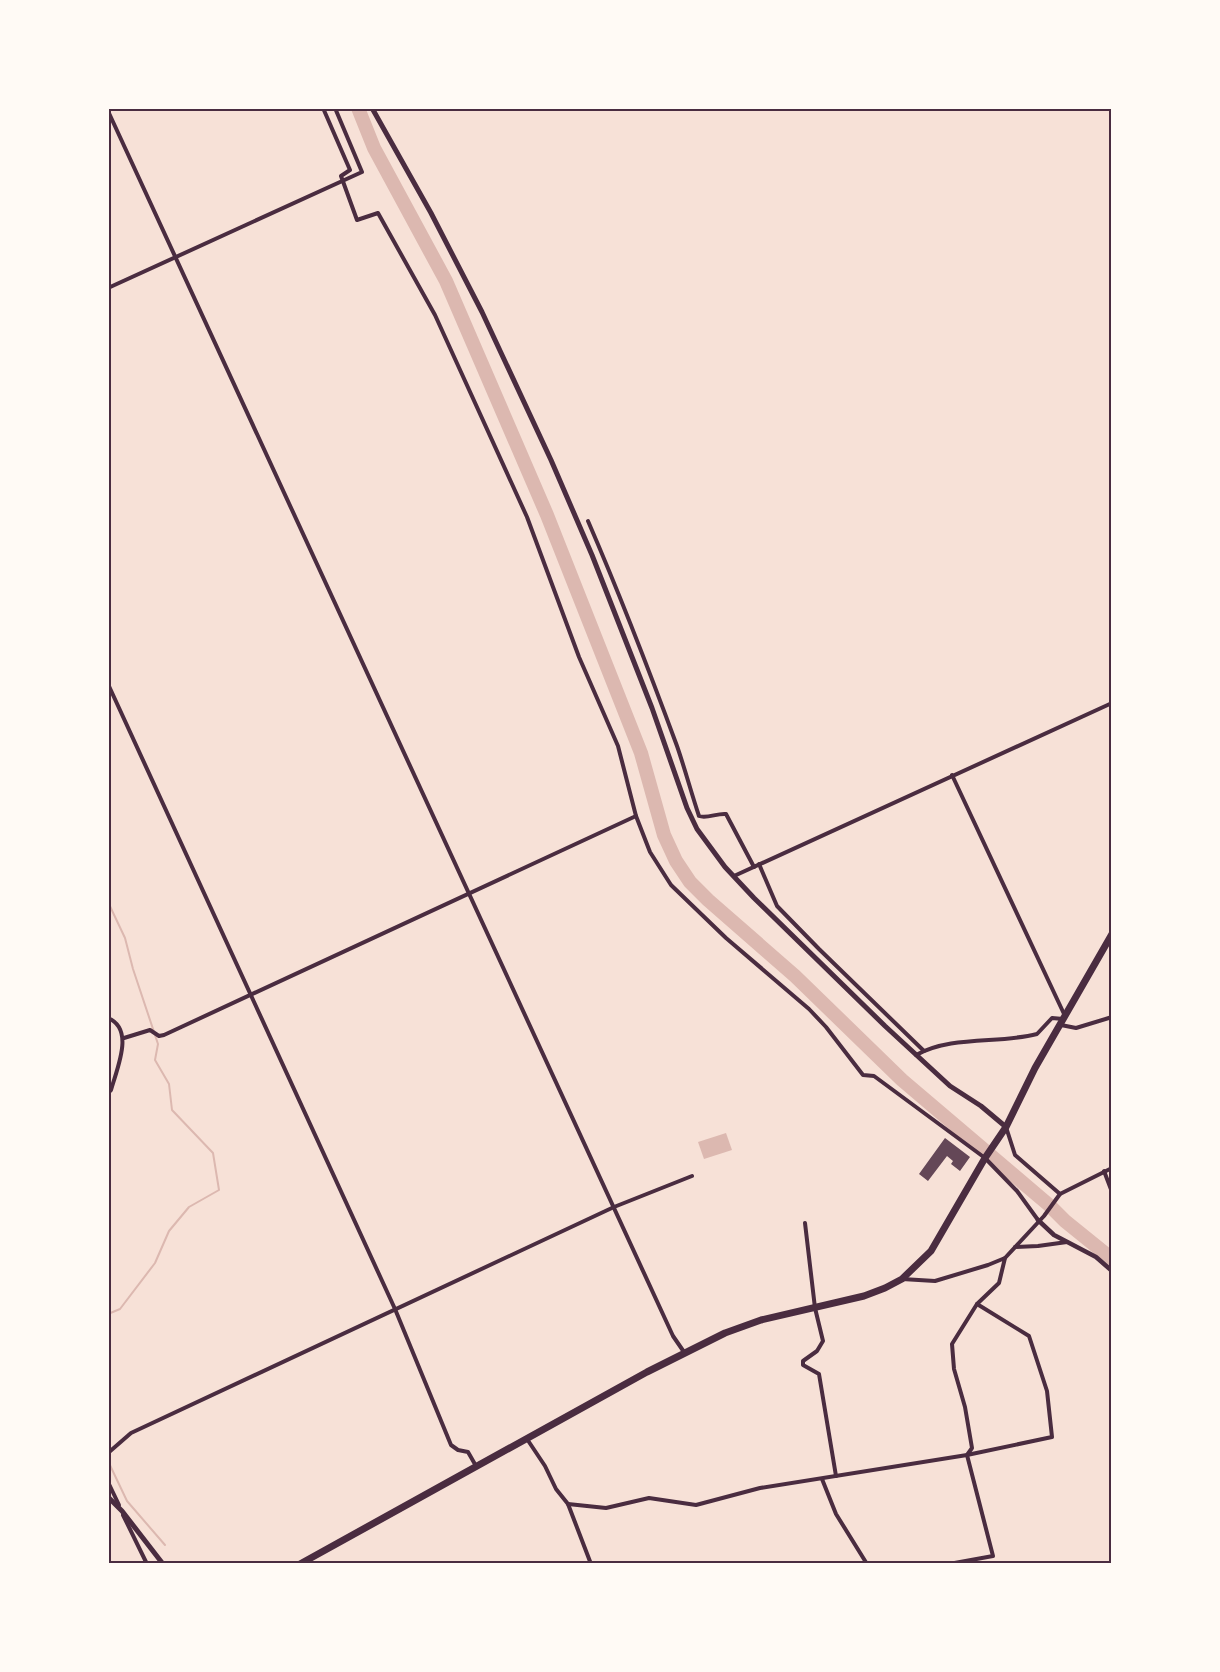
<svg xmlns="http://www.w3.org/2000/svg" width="1220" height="1672" font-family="'Fira Sans Condensed',sans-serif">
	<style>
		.water { fill: #dcb8b0 }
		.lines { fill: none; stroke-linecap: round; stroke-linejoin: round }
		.stream { stroke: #dcb8b0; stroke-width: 2 }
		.river { stroke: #dcb8b0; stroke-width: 14 }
		.building { fill: #644757 }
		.minor { stroke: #4a2c40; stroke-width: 4 }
		.tertiary { stroke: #4a2c40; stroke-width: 4.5 }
		.secondary { stroke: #4a2c40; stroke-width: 5 }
		.trunk { stroke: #4a2c40; stroke-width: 7 }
		.neatline { fill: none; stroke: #4a2c40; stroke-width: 2 }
	</style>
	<rect width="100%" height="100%" fill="#f7e1d7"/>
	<path class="water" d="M726,1133L732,1150L704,1159L698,1142Z"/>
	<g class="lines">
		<g class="stream">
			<path d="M108,902L125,938L133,969L158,1044L155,1060L169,1084L172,1110L213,1153L219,1190L189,1207L169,1231L155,1263L120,1309L108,1314"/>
			<path d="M108,1461L127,1501L165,1545"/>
		</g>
		<path class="river" d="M358,108L374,148L446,281L547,515L641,753L664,835L676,861L690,882L708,900L795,976L902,1080L1049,1205L1065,1221L1112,1259"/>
	</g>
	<path class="building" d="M945,1138L970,1157L960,1171L951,1164L953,1161L947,1156L928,1181L919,1174Z"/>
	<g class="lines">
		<g class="minor">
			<path d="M323,108L350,170L341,176L357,220L378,213L435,315L527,517L579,657L618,746L636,816L650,852L671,885L726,938L809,1009L826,1027L863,1075L874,1076L985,1158L1017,1191L1038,1220"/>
			<path d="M108,111L673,1336L684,1352"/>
			<path d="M108,288L362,172L335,108"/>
			<path d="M588,521C620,595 649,670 677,746C685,769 691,792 699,816C707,819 717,813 726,814L754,867"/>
			<path d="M108,684L395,1309L451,1445L458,1450L468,1452L476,1466"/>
			<path d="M952,775L1065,1016"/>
			<path d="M759,864L777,906L819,949L924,1051"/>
			<path d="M734,876L1112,703"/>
			<path d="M108,1018C135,1029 117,1068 111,1090L108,1093"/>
			<path d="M1061,1025L1076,1028L1112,1017"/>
			<path d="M124,1038L150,1030L159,1036L164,1035L636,816"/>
			<path d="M916,1055C952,1035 999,1044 1037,1034L1052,1018L1063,1019"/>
			<path d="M1006,1127L1015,1155L1060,1194"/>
			<path d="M1104,1171L1112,1192"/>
			<path d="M805,1223L815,1308L823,1341L817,1351L803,1361V1365L819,1374L836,1476"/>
			<path d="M1015,1247L1038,1246L1067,1242"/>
			<path d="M902,1279L935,1281L988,1265L1005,1258L1044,1216L1060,1194L1112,1168"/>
			<path d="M527,1439L545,1466L556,1489L568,1504L591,1564"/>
			<path d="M108,1453L131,1433L614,1207L692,1176"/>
			<path d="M822,1479L836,1514L867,1564"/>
			<path d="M108,1482L119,1505"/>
			<path d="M568,1504L606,1508L649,1498L696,1505L760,1488L967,1455L1052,1437L1047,1391L1029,1336L977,1304"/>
			<path d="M123,1515L147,1564"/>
			<path d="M949,1564L993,1556L967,1455L972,1448L965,1407L954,1369L952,1344L977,1304L999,1283L1005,1258"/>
		</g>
		<path class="tertiary" d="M1038,1220L1054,1235L1096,1257L1112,1271"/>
		<g class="secondary">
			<path d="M372,108L431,213L482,312L551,460L592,555L652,708L687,808L697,829L725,867L754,898L885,1026L950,1086L981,1106L1006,1127"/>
			<path d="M108,1497L122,1511L163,1564"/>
		</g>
		<path class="trunk" d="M300,1564L647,1372L725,1333L761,1320L864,1296L885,1288L902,1279L931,1251L985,1158L1006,1127L1035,1068L1112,934"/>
	</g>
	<rect width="1220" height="1672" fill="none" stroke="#fffaf5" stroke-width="219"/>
	<rect x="110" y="110" width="1000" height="1452" class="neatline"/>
</svg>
